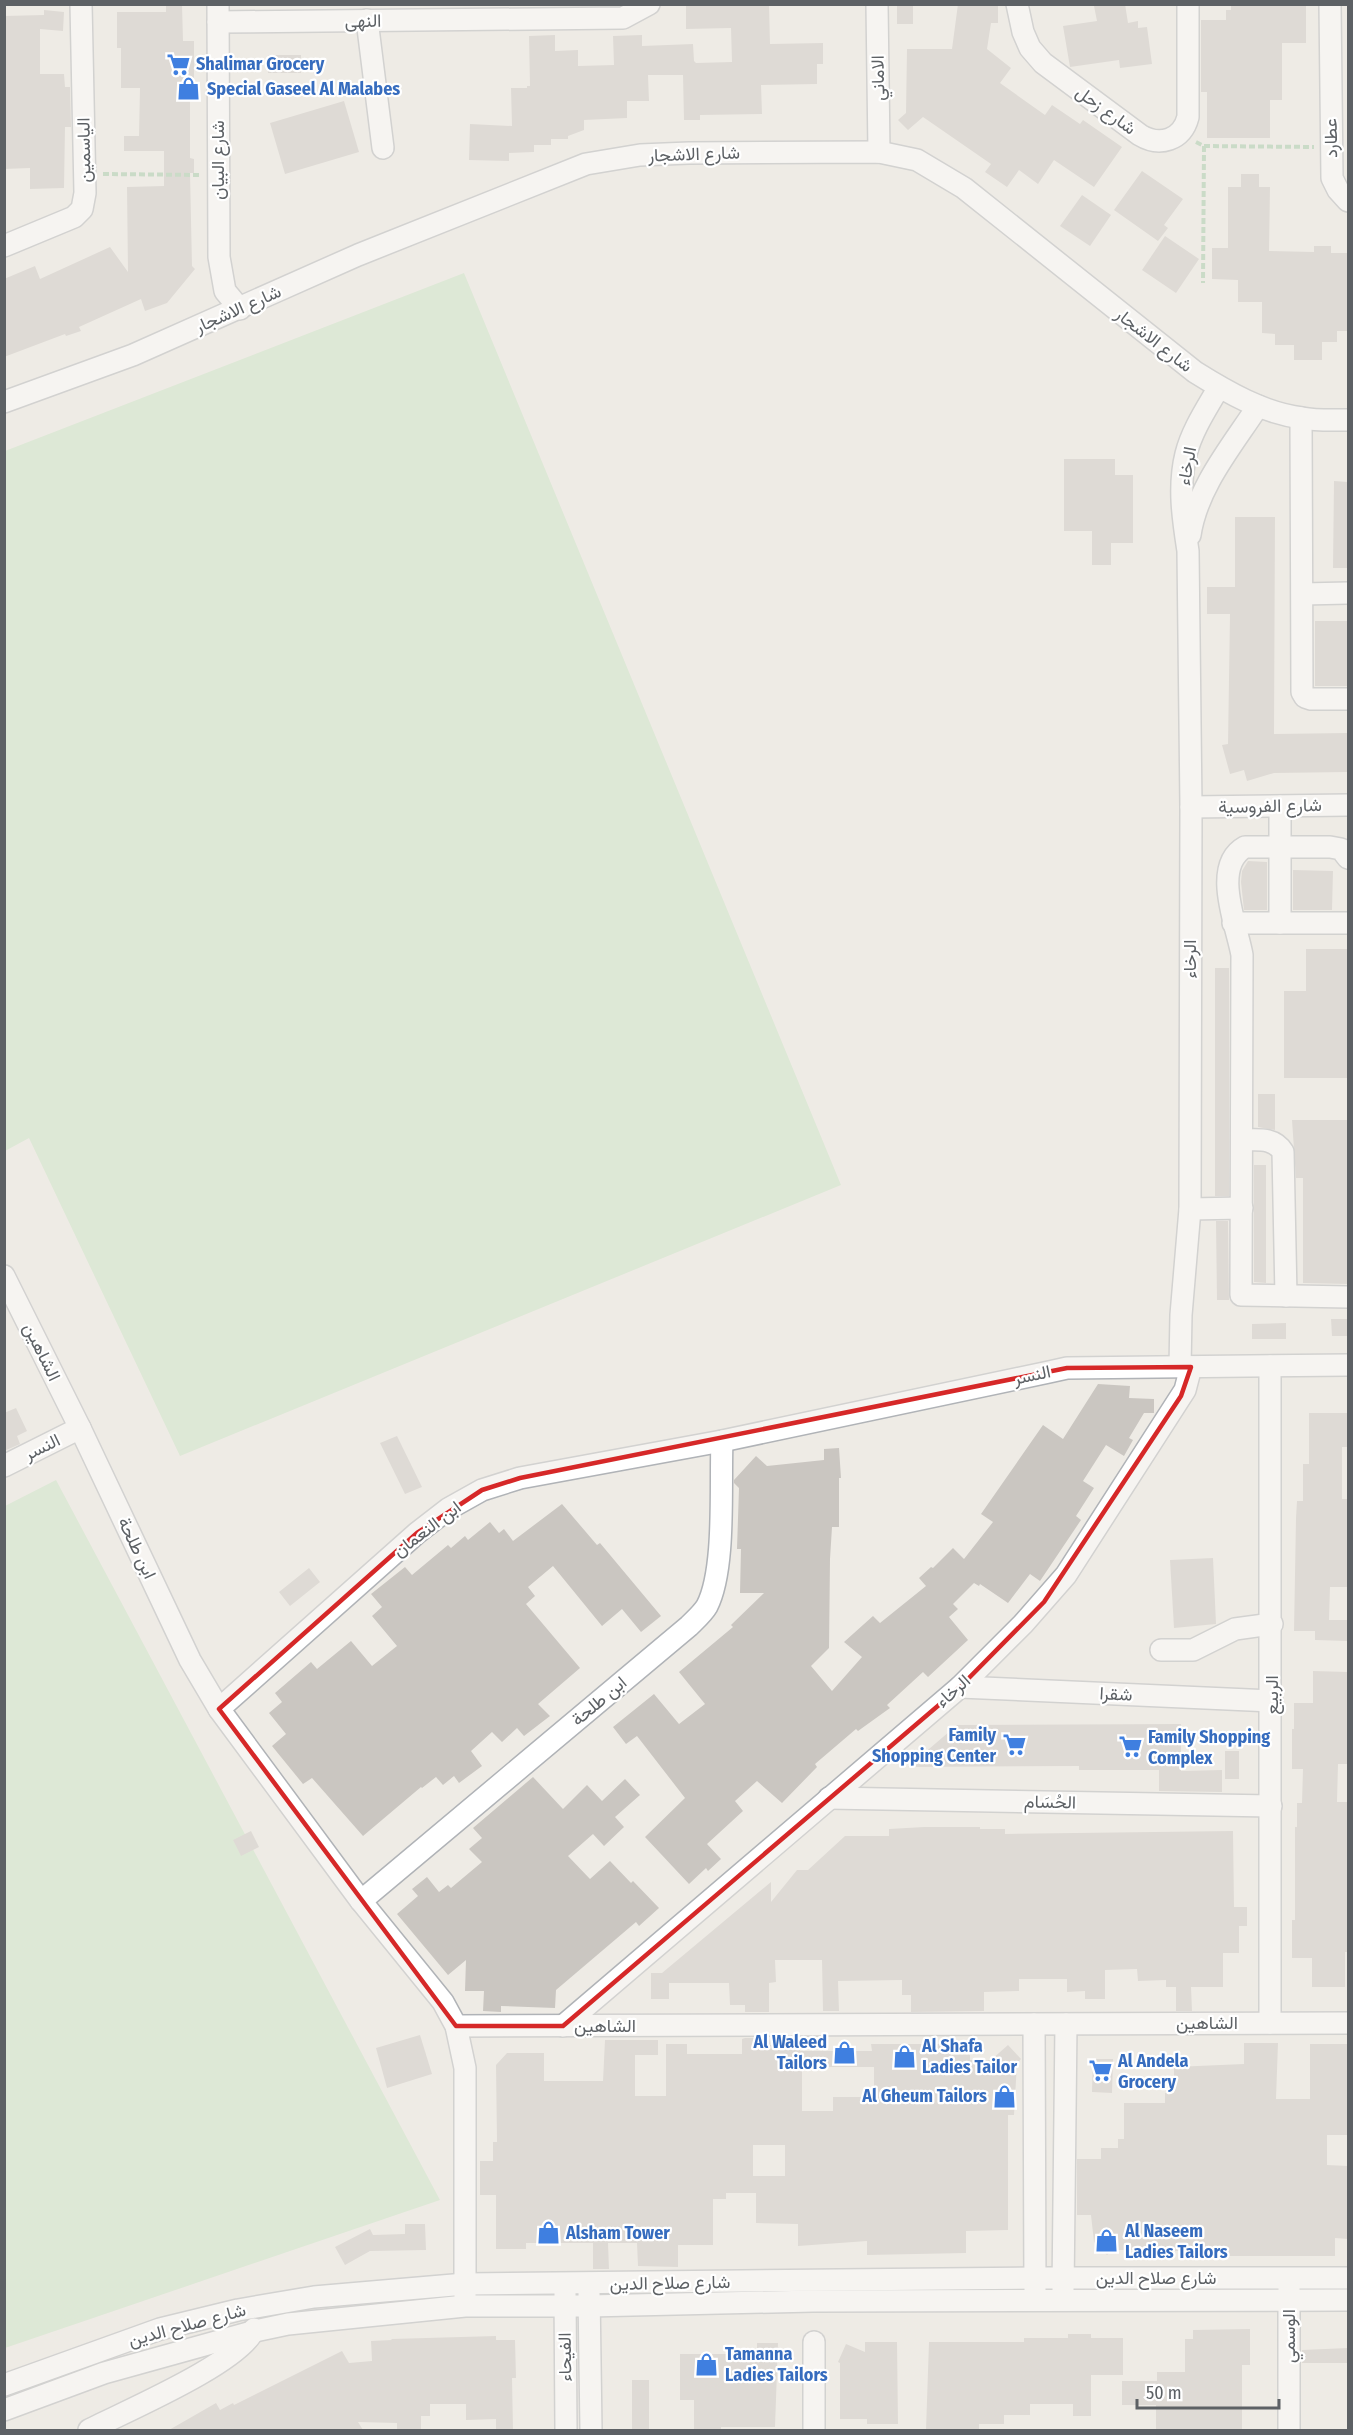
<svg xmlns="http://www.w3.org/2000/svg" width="1353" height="2435" font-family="'Fira Sans Condensed',Vazirmatn,sans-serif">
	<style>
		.green { fill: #c8e4c3 }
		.building { fill: #cac6c1; fill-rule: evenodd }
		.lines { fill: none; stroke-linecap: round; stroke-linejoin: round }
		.minor-casing { stroke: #b0b3b7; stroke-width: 24 }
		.path { stroke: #9ec8a3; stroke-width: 4; stroke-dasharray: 6 3; stroke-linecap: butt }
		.minor { stroke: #fff; stroke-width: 21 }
		.marked { fill: none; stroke: #d62828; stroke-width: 4.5; stroke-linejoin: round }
		.labels { text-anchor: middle; stroke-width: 4.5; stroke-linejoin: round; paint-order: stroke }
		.street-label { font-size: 18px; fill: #5d6165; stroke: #fff }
		.shop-label { font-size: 18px; font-weight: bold; fill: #366cbe; stroke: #fff; text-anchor: start }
	</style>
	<rect width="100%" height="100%" fill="#eeebe5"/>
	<g class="green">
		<path d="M464,273L841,1185L180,1456L29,1138L5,1151V451Z"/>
		<path d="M56,1480L440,2200L5,2348V1506Z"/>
	</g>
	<g class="building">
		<path d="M166,4H182L183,41H194V101H190V158L194,159V173H190L192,266L195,269L167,303L145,311L141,299L79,327L81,331L66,336L65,334L4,357V279L35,266L40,279L110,247L128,272L127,187L164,186V151H124V136H139L140,88H121V48H117V12H166Z"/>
		<path d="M686,4H769L770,44L823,43V64H817V84L761,85L762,114L700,115V120H684L683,75H648L649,101H627V118L584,120V130L568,136V139H551V145H534V152L509,153V161L469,160L470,124L512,126L511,88H527V86H530L529,36L555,35V51L578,50V66L614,65L613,36L642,35V46L693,44L694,61L696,63L732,62L731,28L686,29Z"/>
		<rect x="897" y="4" width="16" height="20"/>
		<path d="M958,4H998V23H991L987,49L1011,68L1000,83L1045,115L1052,105L1080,124L1083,120L1122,147L1094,187L1054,160L1038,184L1019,170L1007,187L985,172L991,164L923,117L908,130L898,120L906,113L907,49H952Z"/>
		<path d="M1105,4H1125L1128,23L1138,21V28L1147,27L1152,64L1120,68L1119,60L1070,67L1063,26L1097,21L1094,6Z"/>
		<path d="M1231,4H1306V43H1282V100H1270V138H1207V92H1201V20H1226V10H1231Z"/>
		<path d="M44,10L64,12L63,31L40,29V74H64L65,87H70L71,127H65L64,188L30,189V168L4,169V16L44,15Z"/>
		<rect x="268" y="55" width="33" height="18"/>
		<path d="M344,101L359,152L285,174L270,123Z"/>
		<path d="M1142,171L1183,199L1164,225L1168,228L1158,241L1114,210Z"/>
		<path d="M1241,174H1259V187H1270L1269,251L1314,252V246H1331V253H1348V331H1337V342H1322V360H1294V345H1275V334L1262,333V302H1238V280L1212,279V248H1228V187H1241Z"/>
		<path d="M1082,195L1111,215L1090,246L1060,226Z"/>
		<path d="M1165,236L1199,259L1176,293L1142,270Z"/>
		<path d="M1064,459H1115V475H1133V543H1111V565H1092V531H1064Z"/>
		<path d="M1334,481L1348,482V568H1333Z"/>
		<path d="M1235,517H1275L1274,734L1348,733V772L1274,773L1247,781L1244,770L1230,774L1222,745L1228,744L1230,614H1207V587H1235Z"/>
		<rect x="1315" y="621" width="33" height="65"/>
		<path d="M1248,861L1267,862V910H1244L1241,882L1242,871Z"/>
		<path d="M1293,870L1333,871L1332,910H1293Z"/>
		<path d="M1306,949H1348V1078H1284V991H1306Z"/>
		<rect x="1215" y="968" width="14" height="228"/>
		<path d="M1258,1094H1275V1130L1258,1127Z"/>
		<path d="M1292,1120H1348V1284L1303,1283V1178H1296Z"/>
		<path d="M1254,1165H1266V1283L1254,1282Z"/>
		<path d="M1216,1221H1228L1229,1300H1217Z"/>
		<path d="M1331,1319H1348V1336H1332Z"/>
		<path d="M1286,1323V1339H1252V1324Z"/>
		<path d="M1098,1384L1130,1386L1129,1398L1154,1399V1413H1144L1129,1438L1133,1440L1124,1456L1106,1445L1083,1481L1094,1488L1076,1516L1081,1520L1040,1581L1030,1574L1008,1603L980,1584L979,1586L974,1583L953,1604L958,1609L949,1617L968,1640L928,1677L923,1672L887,1705L890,1708L858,1731L856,1729L815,1764L817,1767L782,1803L757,1781L735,1801L743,1811L707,1844L721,1859L708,1871L706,1868L689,1884L645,1837L685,1798L637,1736L626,1744L613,1727L654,1694L679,1724L705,1704L679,1672L733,1627L731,1625L764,1593H740L741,1549H737L739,1488L734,1483V1480L756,1456L767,1466L824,1460V1449L839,1448L841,1478H839V1527H832L830,1559L829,1648L811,1666L832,1691L862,1657L844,1642L873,1616L880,1623L926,1586L919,1578L931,1567L933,1568L953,1548L964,1559L993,1522L981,1514L1043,1425L1063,1439Z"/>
		<path d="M16,1408L27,1431L17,1436L20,1444L4,1451V1413Z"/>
		<path d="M1309,1413H1348V1447H1342V1499H1348V1587H1330L1329,1620H1348V1641L1315,1640V1631H1294L1296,1518L1297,1501H1303V1464H1309Z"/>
		<path d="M397,1436L422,1487L405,1494L380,1443Z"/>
		<path d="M562,1504L597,1545L600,1543L661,1616L641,1632L622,1609L602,1626L553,1566L528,1587L535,1596L526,1604L580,1668L538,1704L550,1716L524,1736L517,1728L502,1742L492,1732L471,1751L482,1766L459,1783L454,1776L443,1785L436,1777L422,1788L421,1787L363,1836L312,1778L303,1784L272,1746L286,1734L269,1713L282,1702L275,1693L311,1662L317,1669L351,1641L372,1666L397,1646L372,1616L382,1607L371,1594L405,1567L412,1575L448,1545L451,1548L465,1536L468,1540L490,1522L499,1533L504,1529L513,1541Z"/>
		<path d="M1213,1558L1216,1624L1174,1628L1170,1560Z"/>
		<path d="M309,1568L320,1582L290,1606L279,1592Z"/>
		<path d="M1313,1671L1348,1672V1764H1338L1337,1802H1348V1952H1345V1987H1312V1958H1292V1920H1295V1827H1297V1803H1302L1303,1769H1292V1729H1294V1703H1313Z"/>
		<path d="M1181,1724V1771L1222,1770V1792L1159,1791V1770H1079V1766L908,1767L957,1725Z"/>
		<rect x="1225" y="1751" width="14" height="28"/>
		<path d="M533,1777L563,1809L587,1785L602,1801L625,1779L640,1795L615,1817L624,1827L604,1846L593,1834L568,1856L590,1879L610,1861L631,1883L633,1881L659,1908L639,1926L636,1922L556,1990L555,2008L501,2006V2012L483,2011L484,1991H465L466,1960L448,1975L397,1914L418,1896L412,1889L427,1877L439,1892L448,1885L451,1888L482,1862L469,1849L482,1838L473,1828Z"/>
		<path d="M924,1827H980V1829H1005V1834L1233,1831L1234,1907H1247V1926H1239V1953H1223V1987H1191L1192,2011H1176V1987H1166V1980L1138,1981L1137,1969L1105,1970V1999H1085V1991L1067,1992V1979H1019V1991L984,1992V2011L911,2012V1995H902V1980L838,1981L839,2011H823L822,1960H775L776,1982L769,1983V2012H745V2005H730L729,1983H669V1999H651V1973H662L771,1882V1902L797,1870H808L845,1836H889V1829Z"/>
		<path d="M251,1831L259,1847L241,1856L233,1840Z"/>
		<path d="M420,2035L432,2074L387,2088L376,2048Z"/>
		<path d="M745,2038H769L770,2045H800V2051H872L871,2044H951V2055H970V2060H991L1008,2045L1021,2059L1017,2063L1014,2115H1008V2230L966,2231V2253L867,2255V2241L798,2246V2224L756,2223V2193H726V2199H713V2245H678V2267L638,2266L637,2243H608L609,2269H593V2243H526V2249H496V2195H480V2161H493V2142H497L496,2065L507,2053H544V2081H603L605,2040H658V2055H635V2096H666V2044H687V2054H742V2039ZM802,2067H874V2097H833V2111H802ZM753,2145H785V2176H753Z"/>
		<path d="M1244,2043H1278L1276,2099H1310V2044H1348V2135H1327V2165L1348,2166V2239L1335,2238V2256H1180V2251L1157,2250H1112L1107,2255L1094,2242L1091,2215H1077V2159H1101V2148H1118V2139H1124V2103H1165V2093H1174V2067L1244,2064Z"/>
		<path d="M1093,2059H1113L1112,2093L1092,2092Z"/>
		<path d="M405,2224H425L426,2250L370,2251L345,2265L335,2247L370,2229L373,2235L405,2234Z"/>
		<path d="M1250,2329V2365H1242V2430H1156V2405H1122V2381H1157V2372H1185V2339H1193V2330Z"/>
		<path d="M1068,2334H1091V2338H1123V2375H1091V2416H1073V2404H1030V2415H1004V2424H979V2430H926L929,2342H1024V2338H1068Z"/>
		<path d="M496,2336V2340H515L516,2378H512L513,2430H496V2419L466,2420V2404H430V2416H421V2430H397V2423L358,2422L363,2430H169L216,2403L220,2410L233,2403L234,2405L342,2351L349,2363L372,2361L371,2341L392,2340L391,2339Z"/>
		<path d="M865,2342H897L898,2424H867V2419H840V2363L838,2362L846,2344L865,2352Z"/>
		<path d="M757,2343H778L775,2427H721V2430H694V2400H680V2354H757Z"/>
		<path d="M1348,2348V2363H1302V2350Z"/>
		<rect x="632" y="2380" width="17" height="50"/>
	</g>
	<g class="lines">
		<defs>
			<g id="minor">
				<path d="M218,4L219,257L225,291L240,309"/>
				<path d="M877,4L879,152"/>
				<path d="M1017,4L1023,32L1030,48L1043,63L1140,135C1160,147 1182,140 1188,117V4"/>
				<path d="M1330,4L1332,178L1338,190L1348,201"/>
				<path d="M367,20L383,148"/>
				<path d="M218,22L623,18L649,4"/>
				<path d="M4,246L74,217L82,209L85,193L81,4"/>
				<path d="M4,402L133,355L358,255L586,164L640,155L689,153L879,152L917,160L964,188L1195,372C1227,392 1263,413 1302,418C1317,421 1333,420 1348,420"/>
				<path d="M1301,418L1302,692L1305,697L1311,699H1348"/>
				<path d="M1190,535C1197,487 1232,446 1258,406"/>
				<path d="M1303,594L1348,593"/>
				<path d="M1280,806V923"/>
				<path d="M1191,807L1348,805"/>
				<path d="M1348,858L1341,849L1330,847H1245C1211,866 1237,926 1242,955L1241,1295L1348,1297"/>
				<path d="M1233,923H1348"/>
				<path d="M1242,1140C1258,1140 1274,1137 1283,1152L1286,1296"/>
				<path d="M1190,1209L1242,1208"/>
				<path d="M4,1276L80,1428L190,1660L219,1709L361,1901L443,2002L456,2026L465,2068V2296"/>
				<path d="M1270,1366V2023"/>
				<path d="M1180,1367L1181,1315L1190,1209L1191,807L1188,551C1183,519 1178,486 1186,454C1192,430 1207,408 1219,387"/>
				<path d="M4,1466L80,1428"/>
				<path d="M1161,1650H1193L1235,1629L1272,1624"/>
				<path d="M960,1687L1272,1701"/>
				<path d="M219,1709L417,1533L448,1509L482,1490L520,1478L722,1441L1049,1372L1067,1368L1348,1365"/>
				<path d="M829,1798L1271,1806"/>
				<path d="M361,1901L689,1626C695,1620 703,1613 707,1606C726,1569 720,1485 722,1441"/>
				<path d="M1034,2024L1035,2290"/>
				<path d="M456,2026L1348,2023"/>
				<path d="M563,2026L960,1687L1023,1624L1066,1575L1185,1390L1191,1367"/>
				<path d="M1289,2287V2430"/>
				<path d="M1063,2291L1066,2024"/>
				<path d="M565,2293L566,2430"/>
				<path d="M589,2293L591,2430"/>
				<path d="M4,2385L160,2329L238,2310L314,2297L465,2284L1035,2278H1348"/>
				<path d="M4,2410L104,2373L255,2331L288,2324L465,2306H589L813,2301L1348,2300"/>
				<path d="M89,2430C122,2413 244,2361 254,2329"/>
				<path d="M814,2430V2342"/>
			</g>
		</defs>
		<use href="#minor" class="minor-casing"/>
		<g class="path">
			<path d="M1196,142L1204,146L1203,283"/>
			<path d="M1204,146L1314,147"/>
			<path d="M103,174L201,175"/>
		</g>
		<use href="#minor" class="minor"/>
	</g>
	<path d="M0 0H1353V2435H0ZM1191,1367L1181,1396L1044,1602L960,1687L563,2026H456L219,1709L417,1533L482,1490L520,1478L1067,1368Z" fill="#eeebe5" fill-opacity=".55" fill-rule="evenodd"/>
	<path class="marked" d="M1191,1367L1181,1396L1044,1602L960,1687L563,2026H456L219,1709L417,1533L482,1490L520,1478L1067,1368Z"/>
	<defs>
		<symbol id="supermarket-bare" viewBox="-9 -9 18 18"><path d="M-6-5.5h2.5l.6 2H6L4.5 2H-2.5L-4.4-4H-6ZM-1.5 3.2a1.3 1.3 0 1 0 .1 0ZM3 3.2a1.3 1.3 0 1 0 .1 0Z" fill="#3f7fe0" stroke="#fff" stroke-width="2.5" paint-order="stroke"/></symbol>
		<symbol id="shop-bare" viewBox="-9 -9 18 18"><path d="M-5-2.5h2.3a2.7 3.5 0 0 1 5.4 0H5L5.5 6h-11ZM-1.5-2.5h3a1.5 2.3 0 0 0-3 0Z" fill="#3f7fe0" stroke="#fff" stroke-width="2.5" paint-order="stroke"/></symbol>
	</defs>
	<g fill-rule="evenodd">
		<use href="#supermarket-bare" x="162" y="48" width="33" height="33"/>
		<use href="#shop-bare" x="172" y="72" width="33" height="33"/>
		<use href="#supermarket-bare" x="998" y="1728" width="33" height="33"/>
		<use href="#supermarket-bare" x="1114" y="1730" width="33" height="33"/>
		<use href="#shop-bare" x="828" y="2036" width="33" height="33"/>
		<use href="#shop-bare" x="888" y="2040" width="33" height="33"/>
		<use href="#supermarket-bare" x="1084" y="2054" width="33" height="33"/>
		<use href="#shop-bare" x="988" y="2080" width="33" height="33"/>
		<use href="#shop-bare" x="532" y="2216" width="33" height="33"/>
		<use href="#shop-bare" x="1090" y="2224" width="33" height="33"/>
		<use href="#shop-bare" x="690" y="2348" width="33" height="33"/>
	</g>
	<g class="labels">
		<g class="street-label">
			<text transform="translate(363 21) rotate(-1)" y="6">النهى</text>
			<text transform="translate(878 78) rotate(-91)" y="6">الاماني</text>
			<text transform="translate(1106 110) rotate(36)" y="6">شارع زحل</text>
			<text transform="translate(1331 138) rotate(-91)" y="6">عطارد</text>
			<text transform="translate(84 150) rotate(-91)" y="6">الياسمين</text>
			<text transform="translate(694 154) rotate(-2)" y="6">شارع الاشجار</text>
			<text transform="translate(218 160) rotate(-90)" y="6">شارع البيان</text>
			<text transform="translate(238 309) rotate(-24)" y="6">شارع الاشجار</text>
			<text transform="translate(1154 340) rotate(38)" y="6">شارع الاشجار</text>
			<text transform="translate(1187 466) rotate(-80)" y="6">الرخاء</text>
			<text transform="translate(1270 806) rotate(-1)" y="6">شارع الفروسية</text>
			<text transform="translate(1190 959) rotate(-90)" y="6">الرخاء</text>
			<text transform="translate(42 1352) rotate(64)" y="6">الشاهين</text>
			<text transform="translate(1032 1375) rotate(-12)" y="6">النسر</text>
			<text transform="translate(42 1447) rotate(-26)" y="6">النسر</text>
			<text transform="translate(427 1529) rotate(-37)" y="6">ابن النعمان</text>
			<text transform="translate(137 1548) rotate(65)" y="6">ابن طلحة</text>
			<text transform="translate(953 1691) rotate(-42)" y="6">الرخاء</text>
			<text transform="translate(1116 1694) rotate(3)" y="6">شقرا</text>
			<text transform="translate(1272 1695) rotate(-90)" y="6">الربيع</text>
			<text transform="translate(599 1701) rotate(-40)" y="6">ابن طلحة</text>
			<text transform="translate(1050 1802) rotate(1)" y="6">الحُسَام</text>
			<text x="1207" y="2029">الشاهين</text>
			<text x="605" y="2032">الشاهين</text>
			<text x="1156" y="2284">شارع صلاح الدين</text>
			<text transform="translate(670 2283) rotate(-1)" y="6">شارع صلاح الدين</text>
			<text transform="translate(187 2325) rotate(-15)" y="6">شارع صلاح الدين</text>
			<text transform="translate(1289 2336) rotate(-90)" y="6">الوسمي</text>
			<text transform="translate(565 2357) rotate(-91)" y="6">الفيحاء</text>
		</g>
		<g class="shop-label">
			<text x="196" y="70">Shalimar Grocery</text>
			<text x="207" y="95">Special Gaseel Al Malabes</text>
			<text x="996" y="1741" text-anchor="end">Family<tspan x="996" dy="21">Shopping Center</tspan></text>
			<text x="1148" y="1743">Family Shopping<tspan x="1148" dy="21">Complex</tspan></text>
			<text x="827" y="2048" text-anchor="end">Al Waleed<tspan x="827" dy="21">Tailors</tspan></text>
			<text x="922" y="2052">Al Shafa<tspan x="922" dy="21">Ladies Tailor</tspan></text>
			<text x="1118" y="2067">Al Andela<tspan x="1118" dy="21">Grocery</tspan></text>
			<text x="987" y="2102" text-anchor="end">Al Gheum Tailors</text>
			<text x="1125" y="2237">Al Naseem<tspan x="1125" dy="21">Ladies Tailors</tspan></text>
			<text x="566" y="2239">Alsham Tower</text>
			<text x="725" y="2360">Tamanna<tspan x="725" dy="21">Ladies Tailors</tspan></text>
		</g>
	</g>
	<rect width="1353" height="2435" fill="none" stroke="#5d6165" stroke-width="12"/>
	<path d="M1137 2399v9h142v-9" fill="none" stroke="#5d6165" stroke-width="3"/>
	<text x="1146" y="2399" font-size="18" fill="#5d6165" stroke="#ffffff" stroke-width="4.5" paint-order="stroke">50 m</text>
</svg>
